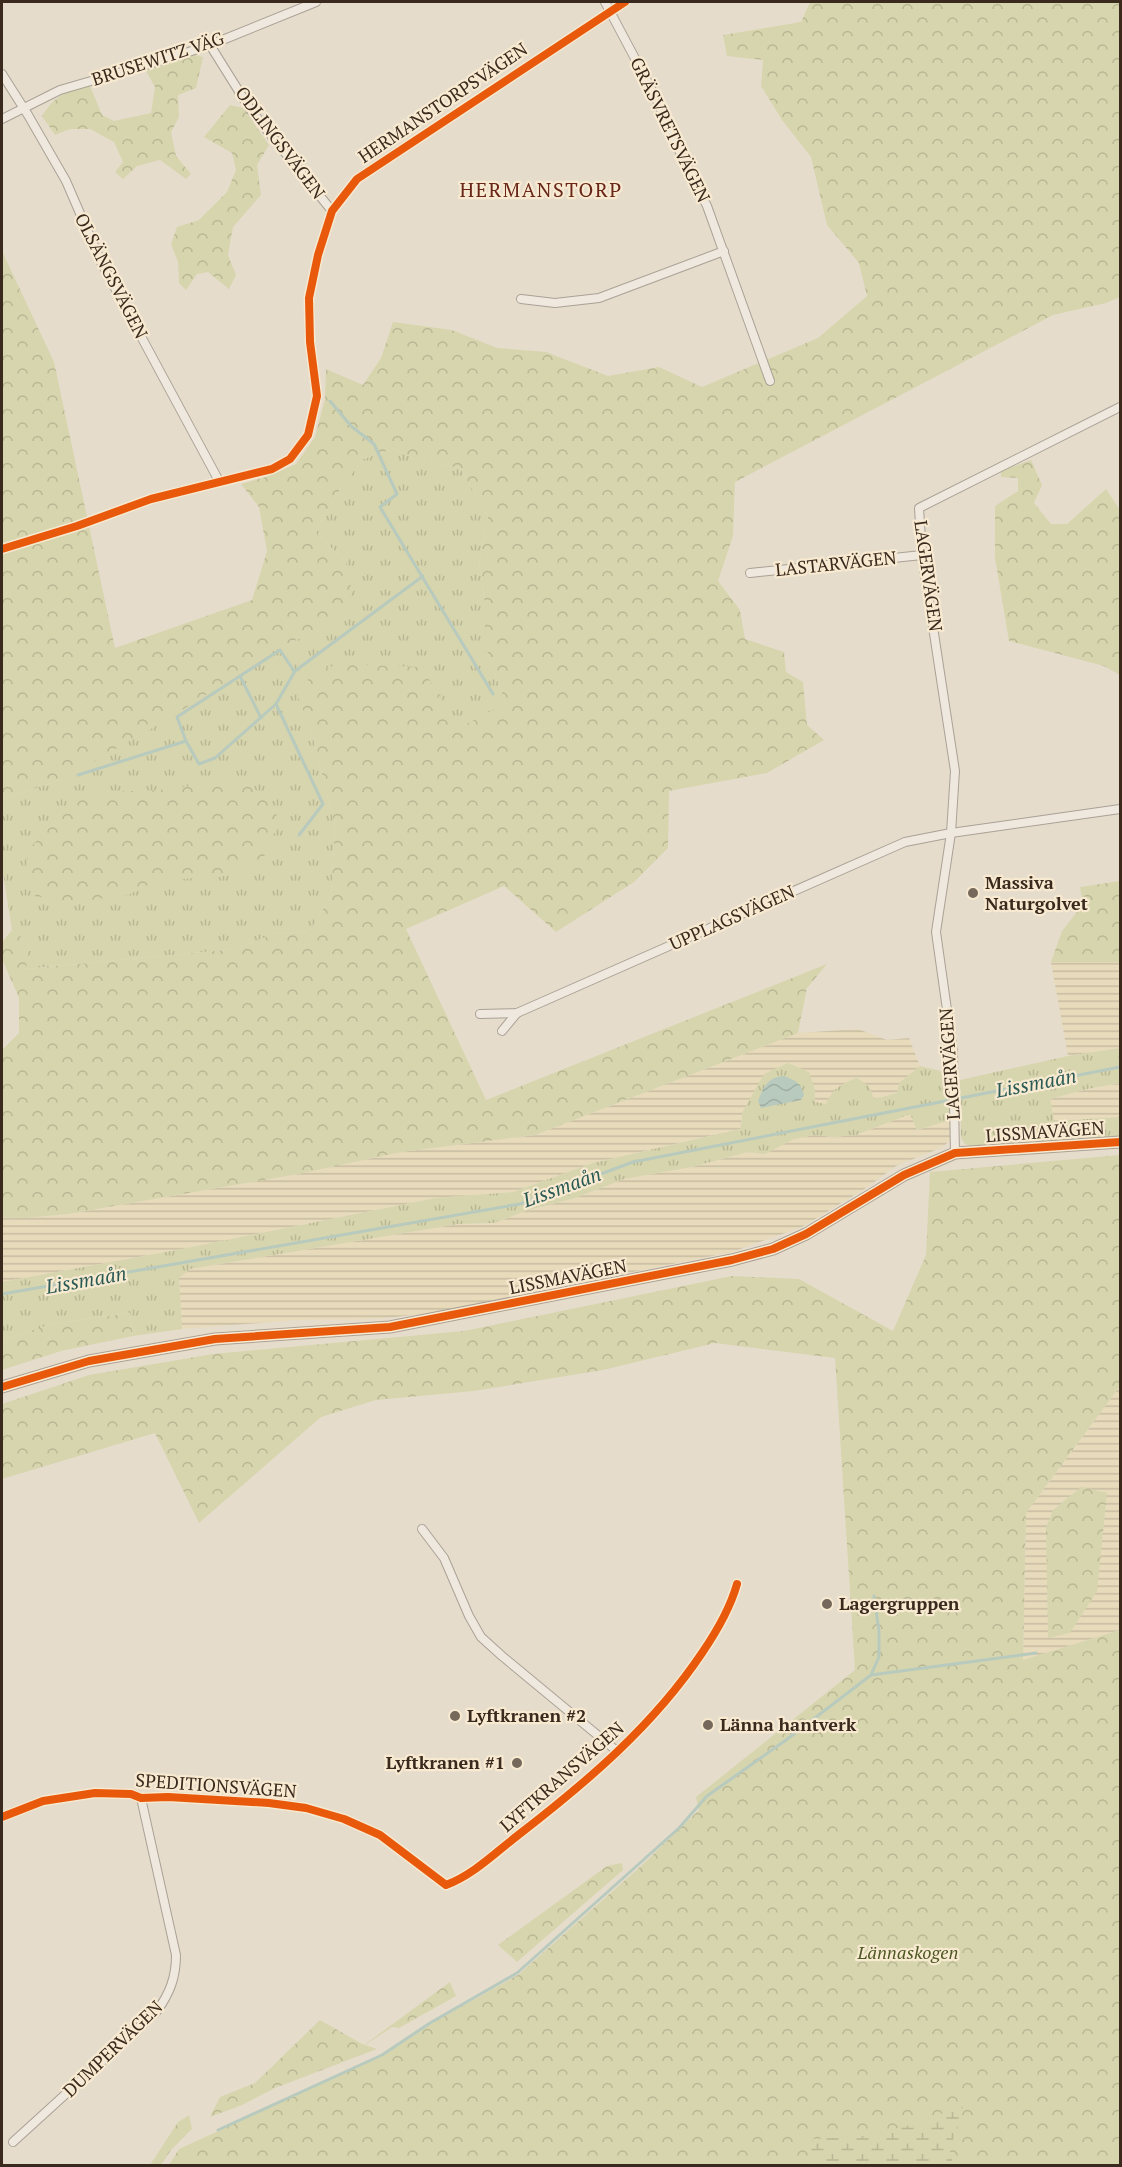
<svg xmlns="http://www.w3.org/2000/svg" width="1122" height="2167" font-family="'PT Serif',serif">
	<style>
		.farmland { fill: url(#farmland-rules) }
		.grass { fill: url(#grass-tufts) }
		.forest { fill: url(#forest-crowns) }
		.wetland { fill: url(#wetland-marsh) }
		.water { fill: url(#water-waves) }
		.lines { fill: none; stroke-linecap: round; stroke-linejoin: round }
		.stream { stroke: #b8cabe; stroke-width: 3 }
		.minor-casing { stroke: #aba195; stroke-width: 10 }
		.tertiary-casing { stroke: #aba195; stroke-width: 13 }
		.minor { stroke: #eee8de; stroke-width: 8 }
		.tertiary { stroke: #eee8de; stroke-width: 10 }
		.cycleway-casing { stroke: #f7ead1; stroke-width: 11 }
		.cycleway { stroke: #e8590c; stroke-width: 8 }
		.poi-dot { fill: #76685a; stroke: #f7ead1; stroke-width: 2 }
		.labels { text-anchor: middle; stroke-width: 4.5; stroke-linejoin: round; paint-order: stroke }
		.street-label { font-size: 18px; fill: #3a291d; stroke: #f7ead1 }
		.poi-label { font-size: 18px; font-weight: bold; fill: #3a291d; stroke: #f7ead1; text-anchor: start }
		.park-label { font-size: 18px; font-style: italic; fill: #4d5722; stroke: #f7ead1 }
		.neighbourhood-label { font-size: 20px; letter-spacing: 1.5px; fill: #692619; stroke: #f7ead1 }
		.water-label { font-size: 20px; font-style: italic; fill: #2b5a55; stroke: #f7ead1 }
	</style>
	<defs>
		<pattern id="farmland-rules" width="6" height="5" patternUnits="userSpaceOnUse" patternTransform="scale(1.5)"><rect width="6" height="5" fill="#e7dbbc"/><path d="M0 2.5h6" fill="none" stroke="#c7bca1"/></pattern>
		<pattern id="grass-tufts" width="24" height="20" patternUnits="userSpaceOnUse" patternTransform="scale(1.5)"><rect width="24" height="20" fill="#d7d5ad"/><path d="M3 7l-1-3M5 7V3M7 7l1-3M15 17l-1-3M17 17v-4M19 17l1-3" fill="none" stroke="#b9b794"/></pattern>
		<pattern id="forest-crowns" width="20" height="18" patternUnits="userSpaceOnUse" patternTransform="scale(1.5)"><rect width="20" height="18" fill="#d7d5ad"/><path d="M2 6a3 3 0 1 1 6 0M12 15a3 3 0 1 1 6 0" fill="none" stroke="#b9b794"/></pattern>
		<pattern id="wetland-marsh" width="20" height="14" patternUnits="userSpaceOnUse" patternTransform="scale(1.5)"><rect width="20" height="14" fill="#d7d5ad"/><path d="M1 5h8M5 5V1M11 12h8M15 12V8" fill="none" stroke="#b9b794"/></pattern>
		<pattern id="water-waves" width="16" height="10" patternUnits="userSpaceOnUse" patternTransform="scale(1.5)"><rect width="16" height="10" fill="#b8cabe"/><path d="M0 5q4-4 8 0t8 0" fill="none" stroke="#9faea3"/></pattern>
	</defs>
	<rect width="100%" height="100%" fill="#e6dccc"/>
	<g class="farmland">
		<path d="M1051,962H1120V1048L1068,1056Z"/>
		<path d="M858,1029L887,1040L909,1038L920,1066L899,1083L897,1093L874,1099L826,1104L815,1103V1090L743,1111L740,1129L593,1163L513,1192L435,1198L182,1249L2,1282V1217L25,1218L68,1214L298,1174L401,1152L535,1135L798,1033Z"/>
		<path d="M1120,1083V1117L1054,1121L1050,1099L1087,1089Z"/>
		<path d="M910,1114L917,1130L950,1120V1140L943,1147L896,1166L866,1188L802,1227L732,1252L429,1313L378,1319L299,1320L182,1329L179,1278L190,1269L458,1224L494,1223L528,1210L572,1199L624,1179L692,1167L748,1152L765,1154L793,1139L815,1135L833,1137L856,1135Z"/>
		<path d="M1120,1386V1630L1023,1660L1026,1513Z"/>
	</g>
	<g class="grass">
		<path d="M393,449L423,462L460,468L488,517L479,562L485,605V645L506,704L460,727L298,694L311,730L335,826L331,896L310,931L273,934L236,949L25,969L29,943L12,930L2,867V799L63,779L170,717L279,647L318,631L346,562L315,532L340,489L363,459Z"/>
		<path d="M1120,1048V1083L1087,1089L1050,1099L1054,1121L1120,1117V1136L974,1147L965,1144L961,1138L960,1080L1068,1056Z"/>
		<path d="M788,1063L809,1072L815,1090V1102L826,1104C833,1088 841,1084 857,1078L869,1086L874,1099L897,1093L899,1083L920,1066L949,1073L950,1120L917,1130L910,1114L856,1135L833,1137L815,1135L794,1139L765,1154L748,1152L692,1167L624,1179L572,1199L528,1210L494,1223L458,1224L190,1269L179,1278L182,1329L133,1336L130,1313L52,1324L2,1340V1282L182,1249L435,1198L513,1192L593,1163L740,1129L743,1111L764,1074Z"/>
	</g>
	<g class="forest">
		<path d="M810,2H1120V297L1106,303L1053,315L735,482L733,536L718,581L740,610L745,639L784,652L786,672L803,682L807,725L824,740L767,773L669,791L668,848L634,882L556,932L504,886L406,929L486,1100L827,964L807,988L798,1033L535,1135L401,1152L298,1174L68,1214L25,1218L2,1217V1050L19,1033V998L2,959V942L12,930L29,943L26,969L236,949L273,934L310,931L331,896L335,826L311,730L297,694L314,672L339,664L421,667L460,727L506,704L485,645V605L479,562L488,517L460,468L423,462L393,449L363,459L340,489L315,532L346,562L352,593L318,631L279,647L170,718L63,779L2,799V251L54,362L115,648L252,600L267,551L259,507L241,484L266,477L296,464L315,437L325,399L326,369L363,385L381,358L393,322L452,330L497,348L546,352L608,376L659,367L702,387L818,338L867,296L859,263L827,225L811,157L782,120L761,86L763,60L727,56L723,35L801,22Z"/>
		<path d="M191,54L203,57L196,88L178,95L179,117L171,132L176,156L191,174L186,179L160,160L137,166L123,179L115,172L123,162L114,142L90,129H70L55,135L42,116C54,97 68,88 90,86L102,115L114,121L151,113L155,87L146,71Z"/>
		<path d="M230,105L243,108L269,145L257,165L261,195L233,227L228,255L236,275L229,289L208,272L197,274L186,290L179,283L178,262L171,244L177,227L199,220L227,192L236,170L232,153L204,137Z"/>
		<path d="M1031,460L1042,485L1034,503L1051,524H1067L1106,489L1120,510V675L1104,666L1009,641L995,558V506L1018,491V478L1001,477V471Z"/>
		<path d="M237,780L271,798L279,822L263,859L221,877L158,880L128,895L76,902L34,896L26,873L28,850L55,821L80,798L126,791H151Z"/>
		<path d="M1120,881V962H1051L1062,931L1083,904L1080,887Z"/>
		<path d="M1120,1155V1386L1026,1513L1023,1660L1120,1630V2165H169L179,2149L384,2055L434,2022L518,1975L641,1866L699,1810L696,1797L855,1670L835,1358L715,1343L603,1370L474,1391L376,1400L321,1417L199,1523L155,1433L2,1479V1404L89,1375L213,1354L464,1331L732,1276L799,1279L893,1331L926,1255L930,1172Z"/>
		<path d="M130,1313L133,1336L61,1351L2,1370V1340L52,1324Z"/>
		<path d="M1081,1487L1107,1493L1097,1591L1070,1633L1048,1638L1046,1528L1053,1510Z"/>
		<path d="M622,1863L623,1870L517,1962L498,1945L607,1866Z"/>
		<path d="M450,1982L456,1996L399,2028L392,2027L365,2045L377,2049L275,2088L242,2105L210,2117L220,2097L255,2083L320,2020L364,2045Z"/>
		<path d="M189,2115L192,2129L171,2150L161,2165H150L178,2122Z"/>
	</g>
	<path class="wetland" d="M963,2106L950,2150L953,2165H808L813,2139L864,2136L910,2125Z"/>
	<path class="water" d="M784,1076C795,1080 801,1083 804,1095L801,1100L761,1108L758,1101C763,1087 768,1077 784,1076Z"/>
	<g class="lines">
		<g class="stream">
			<path d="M330,401L351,426L374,444L397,494L380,507L493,694"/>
			<path d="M240,676L261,718"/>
			<path d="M276,704L323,804L299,835"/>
			<path d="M186,741L199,764L215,758L276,704L295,671L423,576"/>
			<path d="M78,775L186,741L177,717L280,650L294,671"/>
			<path d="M2,1294L520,1204L633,1162L1120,1067"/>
			<path d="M874,1596L879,1631V1657L871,1675L1036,1653"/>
			<path d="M218,2130L382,2055L430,2023L517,1973L679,1828L707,1796L786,1740L871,1675"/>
		</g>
		<defs>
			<g id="minor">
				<path d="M605,2L656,98L671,134L707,206L770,381"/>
				<path d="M210,45L250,109L332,211"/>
				<path d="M2,74L28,115L66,181L102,264L219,481"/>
				<path d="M2,119L60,90L170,58L210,45L316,2"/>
				<path d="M521,299L555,303L599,298L724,251"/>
				<path d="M2,549L77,526L151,499L272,469L290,459L308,435L317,396L310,342L309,298L318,255L332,211L357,179L625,2"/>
				<path d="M750,573L922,555"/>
				<path d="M480,1014L517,1013L905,842L951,833L1120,809"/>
				<path d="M502,1031L517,1013"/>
				<path d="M955,1153L953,1052L936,932L951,833L955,771L922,555L919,508L1120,407"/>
				<path d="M422,1529L444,1558L469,1616L481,1637L502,1656L618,1752"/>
				<path d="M2,1817L43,1801L95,1793L131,1794L141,1798L168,1797L269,1803L306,1808L344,1819L380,1835L446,1885C473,1875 495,1853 517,1836C587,1782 653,1726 702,1653C717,1631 730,1609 737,1584"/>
				<path d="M13,2142L157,2011C170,1993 176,1977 176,1955L141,1798"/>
			</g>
			<path id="tertiary" d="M2,1387L89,1361L215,1339L390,1327L732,1260L773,1249L806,1234L904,1175L955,1153L1120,1142"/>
		</defs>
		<use href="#minor" class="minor-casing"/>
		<use href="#tertiary" class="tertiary-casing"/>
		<use href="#minor" class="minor"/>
		<use href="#tertiary" class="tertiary"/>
		<defs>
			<g id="cycleway">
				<path d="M2,549L77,526L151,499L272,469L290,459L308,435L317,396L310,342L309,298L318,255L332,211L357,179L625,2"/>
				<path d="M2,1387L89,1361L215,1339L390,1327L732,1260L773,1249L806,1234L904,1175L955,1153L1120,1142"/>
				<path d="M2,1817L43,1801L95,1793L131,1794L141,1798L168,1797L269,1803L306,1808L344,1819L380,1835L446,1885C473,1875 495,1853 517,1836C587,1782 653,1726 702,1653C717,1631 730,1609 737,1584"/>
			</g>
		</defs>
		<use href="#cycleway" class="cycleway-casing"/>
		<use href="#cycleway" class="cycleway"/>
	</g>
	<g class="poi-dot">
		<circle cx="973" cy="893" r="6"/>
		<circle cx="827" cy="1604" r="6"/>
		<circle cx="455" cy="1716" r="6"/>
		<circle cx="708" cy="1725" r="6"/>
		<circle cx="517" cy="1763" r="6"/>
	</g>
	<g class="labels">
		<g class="street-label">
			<text transform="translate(158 59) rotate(-18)" y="6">BRUSEWITZ VÄG</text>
			<text transform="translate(443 103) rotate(-34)" y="6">HERMANSTORPSVÄGEN</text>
			<text transform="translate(670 130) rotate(64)" y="6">GRÄSVRETSVÄGEN</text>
			<text transform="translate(280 143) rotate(53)" y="6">ODLINGSVÄGEN</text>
			<text transform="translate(111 276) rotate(63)" y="6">OLSÄNGSVÄGEN</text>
			<text transform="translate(836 564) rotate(-6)" y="6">LASTARVÄGEN</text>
			<text transform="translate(928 576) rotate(82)" y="6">LAGERVÄGEN</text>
			<text transform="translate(732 918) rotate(-24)" y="6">UPPLAGSVÄGEN</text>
			<text transform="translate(950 1064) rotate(-94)" y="6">LAGERVÄGEN</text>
			<text transform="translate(1045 1132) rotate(-4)" y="6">LISSMAVÄGEN</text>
			<text transform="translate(568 1277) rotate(-11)" y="6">LISSMAVÄGEN</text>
			<text transform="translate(562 1777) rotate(-41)" y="6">LYFTKRANSVÄGEN</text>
			<text transform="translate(216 1786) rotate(4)" y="6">SPEDITIONSVÄGEN</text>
			<text transform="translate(113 2049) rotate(-44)" y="6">DUMPERVÄGEN</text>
		</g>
		<g class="poi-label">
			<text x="985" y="889">Massiva<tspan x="985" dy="21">Naturgolvet</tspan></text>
			<text x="839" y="1610">Lagergruppen</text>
			<text x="467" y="1722">Lyftkranen #2</text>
			<text x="720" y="1731">Länna hantverk</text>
			<text x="505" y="1769" text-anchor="end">Lyftkranen #1</text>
		</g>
		<g class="park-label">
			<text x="908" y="1959">Lännaskogen</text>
		</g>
		<g class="neighbourhood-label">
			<text x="541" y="197">HERMANSTORP</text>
		</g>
		<g class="water-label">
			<text transform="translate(1036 1083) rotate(-11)" y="7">Lissmaån</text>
			<text transform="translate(562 1187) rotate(-20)" y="7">Lissmaån</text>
			<text transform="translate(86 1280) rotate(-10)" y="7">Lissmaån</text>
		</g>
	</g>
	<rect width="1122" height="2167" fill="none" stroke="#3a291d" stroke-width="6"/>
</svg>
